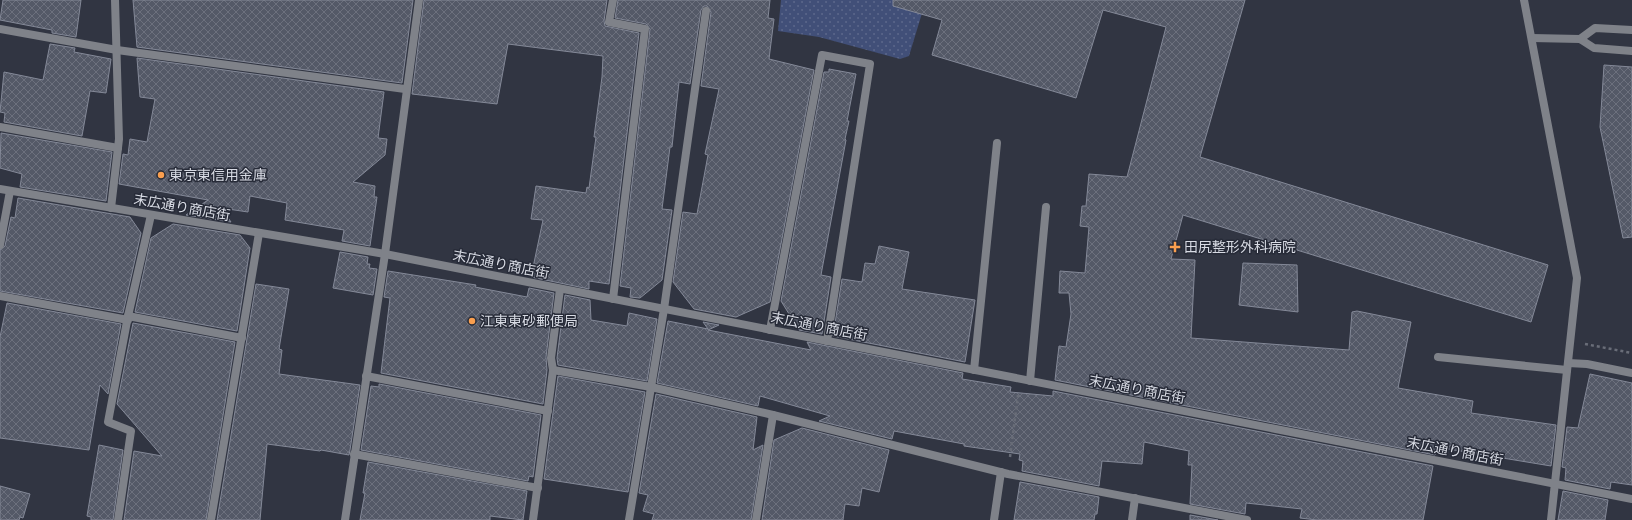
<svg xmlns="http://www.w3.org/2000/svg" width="1632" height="520" font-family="Ubuntu,'Noto Sans JP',sans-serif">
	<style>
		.park { fill: url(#park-dots) }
		.building { fill: url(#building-cross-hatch); stroke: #848998 }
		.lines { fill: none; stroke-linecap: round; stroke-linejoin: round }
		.path { stroke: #696d78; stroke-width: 2.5; stroke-dasharray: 3 3; stroke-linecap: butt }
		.lane { stroke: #7f8289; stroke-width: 8 }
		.street { stroke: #7f8289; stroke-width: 8 }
		.poi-dot { fill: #fa9f4f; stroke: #272b38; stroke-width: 1.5 }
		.labels { text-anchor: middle; stroke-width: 3; stroke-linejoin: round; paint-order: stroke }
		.poi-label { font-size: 14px; fill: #d8dbe4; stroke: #272b38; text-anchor: start }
		.street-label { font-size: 14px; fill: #d8dbe4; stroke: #272b38 }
	</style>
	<defs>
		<pattern id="park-dots" width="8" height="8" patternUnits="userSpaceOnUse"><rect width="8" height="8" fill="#414f78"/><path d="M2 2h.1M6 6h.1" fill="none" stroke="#5c688b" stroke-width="1.8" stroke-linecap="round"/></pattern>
		<pattern id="building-cross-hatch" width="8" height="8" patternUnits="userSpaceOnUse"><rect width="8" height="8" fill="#545967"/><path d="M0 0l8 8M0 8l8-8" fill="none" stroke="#6c707d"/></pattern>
	</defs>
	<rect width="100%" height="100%" fill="#313542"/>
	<path class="park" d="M781,0H926L909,56L900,59L819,37L778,31Z"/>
	<g class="building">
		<path d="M3,0H81L76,37L52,33V30L0,20Z"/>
		<path d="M133,0H413L402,83L137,47Z"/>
		<path d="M424,0H607L604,21L605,26L639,33L609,284L589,281V289L531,277L543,220L531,219L536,186L586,193L587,187L589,188L596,137H594L602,77L603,56L508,44L497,104L412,94Z"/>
		<path d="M618,0H770L768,18L774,19L769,59L814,70L770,302L736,317L694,309L673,282L683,212L697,214L708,155L705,154L719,89L701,86L711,12L707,6H704L701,10L690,84L679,82L672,147H670L662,209L672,210L662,280L640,298L630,297L631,288L620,286L650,29L646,24L615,18Z"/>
		<path d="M893,0H1245L1200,157L1548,265L1531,322L1183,215L1171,259L1195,260L1191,338L1349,350L1352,312L1357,311L1411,322L1398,388L1473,401L1471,413L1556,425L1551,466L1436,447L1435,455L1055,380L1059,346L1066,347L1071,314L1069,293H1059L1060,271L1085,273L1089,227L1080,226L1082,206H1086L1089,174L1127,177L1166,27L1103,10L1076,98L932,55L942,20L893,6Z"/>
		<path d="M50,44L75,48L74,52L111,59L106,93L90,91L82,136L4,122L5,113L0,112L4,72L43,80Z"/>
		<path d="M137,58L384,92L378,138L387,139L385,155L353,182L375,186L374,197H377L370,246L342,241L344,230L285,220L287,203L250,196L248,212L221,208L231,222L186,215L208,200L119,184L123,154L128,155L130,139L147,142L155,99L140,97Z"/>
		<path d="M1604,65L1632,67V237L1623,238L1600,127Z"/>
		<path d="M829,69L856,74L847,121H849L845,139L846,140L821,275L831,277L822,334L799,330L781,301L824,72H829Z"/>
		<path d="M1,133L112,152L106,201L20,187L22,174L0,168Z"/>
		<path d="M18,198L130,217L141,233L123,313L0,291V250L5,246L11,217L15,218Z"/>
		<path d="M173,224L240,235L250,248L237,331L135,312L151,238Z"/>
		<path d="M879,246L909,252L902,289L975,300L965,362L833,336L842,279L862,282L865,263L875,264Z"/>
		<path d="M340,252L368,257L367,264H370L369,268L377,269L373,295L333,288Z"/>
		<path d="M1243,263L1297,265L1298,312L1239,305Z"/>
		<path d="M388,271L476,285L475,287L527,297L529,288L554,293L546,357L547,370L543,404L381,373L390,298L384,297Z"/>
		<path d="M256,284L289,289L279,349L282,350L279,374L360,385L350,450L349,455L321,450L320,451L267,444L260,520H217Z"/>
		<path d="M565,295L590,300L591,320L627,326L629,313L657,319L647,381L558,365L557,358Z"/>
		<path d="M7,303L121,324L108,394L100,385L89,450L0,438V337Z"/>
		<path d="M668,321L708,329L703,322L719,325L708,330L811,350L807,342L963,373L962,379L1011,387L1010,392L1053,396V391L1433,466L1423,520H1317L1300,518L1302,509L1246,503L1245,514L1190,504L1192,465H1188L1189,451L1144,442L1142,464L1102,461L1099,486L1022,471L1023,461L1019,460L1020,454L964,446V444L894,431L892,439L819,421L830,416L760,396L758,406L657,383Z"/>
		<path d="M133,323L235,342L206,520H124L134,451L162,456L117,404Z"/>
		<path d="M1590,374L1632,383V485L1611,482L1610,489L1565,480L1566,468L1562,467L1567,427L1578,428Z"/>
		<path d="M558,376L645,392L628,492L544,479Z"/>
		<path d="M379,384L541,415L533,477L529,476L528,481L361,450L371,386L379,387Z"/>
		<path d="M656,394L757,417L753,450L763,445L751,520H652L654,514L643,511L648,495L639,493Z"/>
		<path d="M802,428L889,450L879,492L862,488L859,506L845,504L843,520H762L774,440Z"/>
		<path d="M99,445L123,450L113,520H91V517L87,516Z"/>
		<path d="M368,462L527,491L523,520L490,516V520H360L365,493H363Z"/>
		<path d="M1020,482L1099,497L1097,514H1095L1094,520H1014Z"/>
		<path d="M0,486L30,494L23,518L20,517L19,520H0Z"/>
		<path d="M1563,491L1608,500L1605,520H1558Z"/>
		<path d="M1190,515L1218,520H1190Z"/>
	</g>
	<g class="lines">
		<g class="path">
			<path d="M1585,344L1632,353"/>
			<path d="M1010,457L1018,395"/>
		</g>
		<g class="lane">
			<path d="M613,0L609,22L645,29L613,299"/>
			<path d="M1532,38L1580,39L1594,48L1632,51"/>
			<path d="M1580,39L1595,28L1632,30"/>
			<path d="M0,127L118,148"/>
			<path d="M0,245L10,191"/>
			<path d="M0,296L128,320"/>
			<path d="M128,316L242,338"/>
			<path d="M553,370L551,358L560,289"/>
			<path d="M366,376L548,411"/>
			<path d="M354,454L538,488"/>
			<path d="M118,520L131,431L108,422L128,316L151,215"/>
			<path d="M211,520L259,233"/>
			<path d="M629,520L664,309L706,11"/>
		</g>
		<g class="street">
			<path d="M1524,0L1577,278L1551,520"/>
			<path d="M0,29L117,50L405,89"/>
			<path d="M0,189L385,254L1632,499"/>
			<path d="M111,208L119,139L115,0"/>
			<path d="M770,330L822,55L870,64L827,341"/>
			<path d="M1438,357L1567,370"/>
			<path d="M1568,363L1587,364L1632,373"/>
			<path d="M974,370L997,143"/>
			<path d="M1030,381L1046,207"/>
			<path d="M345,520L385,254L419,0"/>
			<path d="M533,520L553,370L651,387L773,415L1008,474L1247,520"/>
			<path d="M756,520L773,415"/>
			<path d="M994,520L1001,472"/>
			<path d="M1132,520L1135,498"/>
		</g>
	</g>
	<g class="poi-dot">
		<circle cx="161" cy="175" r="4"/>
		<path d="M1173 241h4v4h4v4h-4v4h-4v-4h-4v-4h4z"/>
		<circle cx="472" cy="321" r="4"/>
	</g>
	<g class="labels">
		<g class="poi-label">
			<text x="169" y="180">東京東信用金庫</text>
			<text x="1184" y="252">田尻整形外科病院</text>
			<text x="480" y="326">江東東砂郵便局</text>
		</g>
		<g class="street-label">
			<text transform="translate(182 207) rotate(10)" y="5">末広通り商店街</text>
			<text transform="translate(501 264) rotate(11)" y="5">末広通り商店街</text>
			<text transform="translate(819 326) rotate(11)" y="5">末広通り商店街</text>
			<text transform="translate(1137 389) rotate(11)" y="5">末広通り商店街</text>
			<text transform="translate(1455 451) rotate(11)" y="5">末広通り商店街</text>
		</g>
	</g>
</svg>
